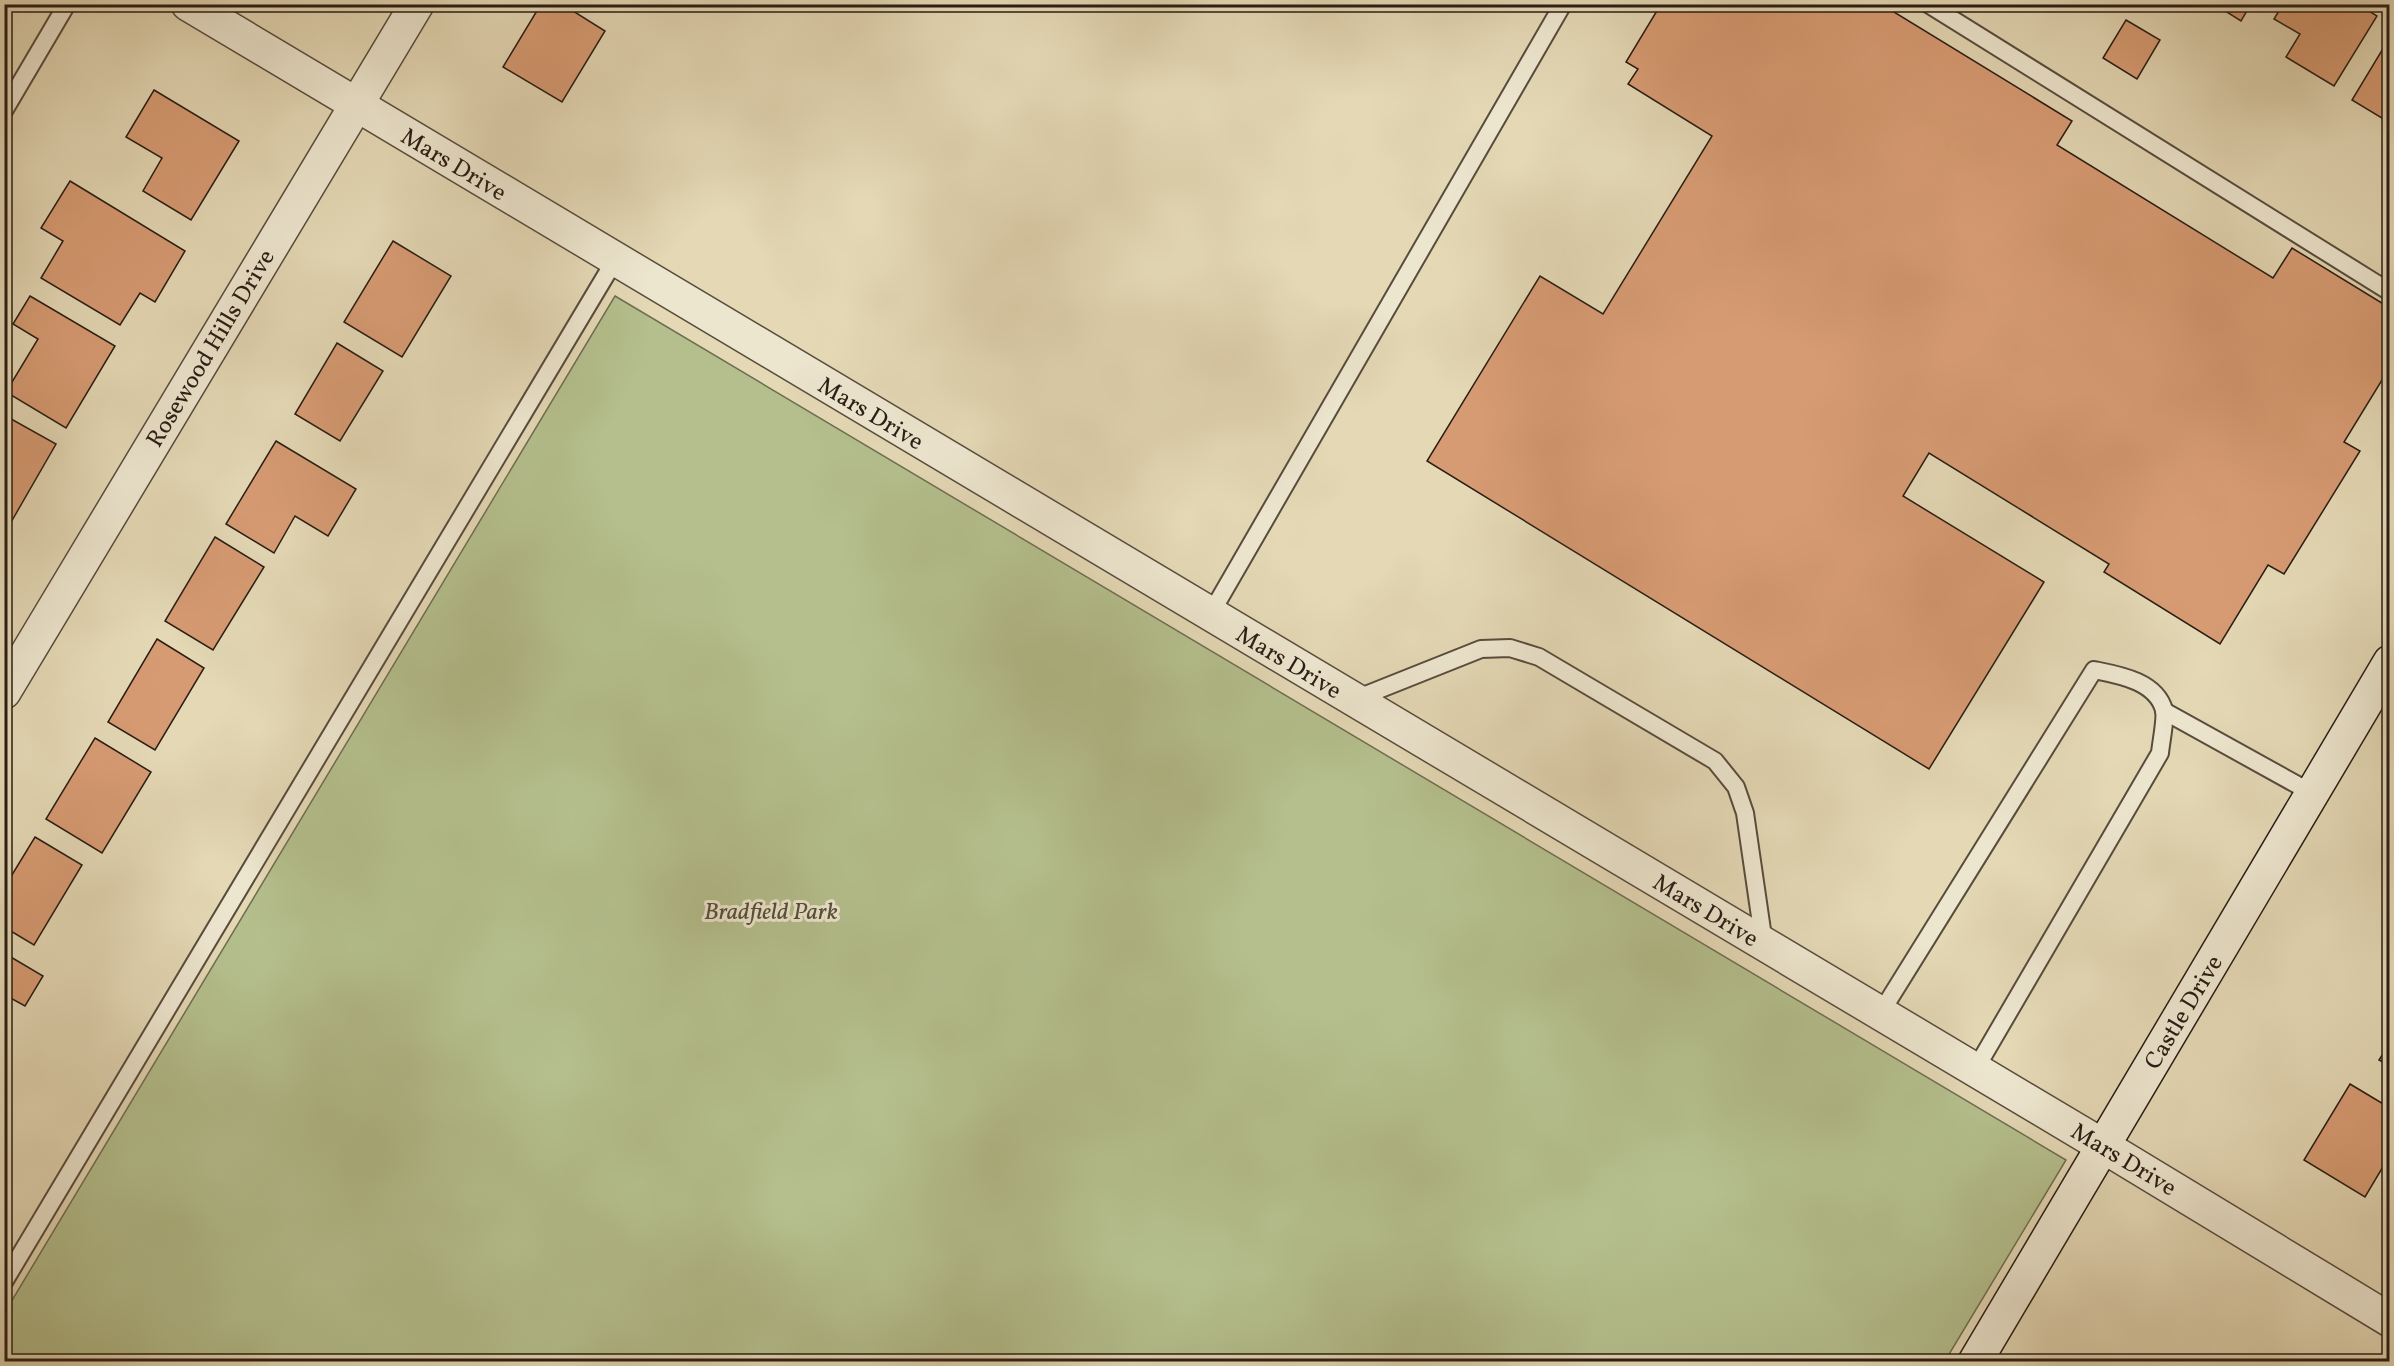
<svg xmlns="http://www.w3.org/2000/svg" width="2394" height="1366" font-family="Vollkorn,serif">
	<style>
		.green { fill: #b4bf8d; stroke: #6e6e51; stroke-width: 1.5 }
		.building { fill: #d79b73; stroke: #291d15; stroke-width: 1.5 }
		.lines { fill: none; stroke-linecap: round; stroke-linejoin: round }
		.service-casing { stroke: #584c3d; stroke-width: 20 }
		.minor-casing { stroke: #584c3d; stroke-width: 36 }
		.tertiary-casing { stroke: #584c3d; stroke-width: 36 }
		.secondary-casing { stroke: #291d15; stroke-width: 36 }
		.service { stroke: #ede6cf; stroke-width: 16 }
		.minor { stroke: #ede6cf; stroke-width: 33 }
		.tertiary { stroke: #ede6cf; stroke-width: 33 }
		.secondary { stroke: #ede6cf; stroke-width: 33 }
		.labels { text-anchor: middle; stroke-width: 6; stroke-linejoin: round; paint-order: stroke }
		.street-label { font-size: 24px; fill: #291d15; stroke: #ede6cf }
		.park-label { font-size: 24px; font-style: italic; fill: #534e39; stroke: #ede6cf }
	</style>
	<rect width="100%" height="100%" fill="#e4d8b5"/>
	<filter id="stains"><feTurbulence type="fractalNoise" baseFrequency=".00333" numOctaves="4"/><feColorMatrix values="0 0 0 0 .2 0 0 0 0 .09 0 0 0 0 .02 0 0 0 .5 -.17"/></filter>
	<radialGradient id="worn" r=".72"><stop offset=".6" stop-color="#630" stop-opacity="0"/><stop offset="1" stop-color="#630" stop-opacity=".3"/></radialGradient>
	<path class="green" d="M615,296L2066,1160L1945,1361H5V1312Z"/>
	<g class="building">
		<path d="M541,4H562L605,31L562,102L503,67Z"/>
		<path d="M1661,4H1780L1787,9L1790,4H1881L2072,121L2057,145L2273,278L2292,248L2390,308V367L2344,442L2360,451L2284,574L2268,565L2220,644L2104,572L2109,564L1929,453L1903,496L2044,582L1929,769L1427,461L1540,276L1603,314L1712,136L1628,84L1638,69L1626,62Z"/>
		<path d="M2214,4H2251L2241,21Z"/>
		<path d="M2283,4H2358L2377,16L2334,86L2286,57L2300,34L2274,19Z"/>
		<path d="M2126,20L2160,40L2137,79L2103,58Z"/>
		<path d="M2390,37V123L2352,100Z"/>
		<path d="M154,90L239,141L191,220L143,191L162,158L126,137Z"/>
		<path d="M70,181L185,251L155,302L140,293L120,325L41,278L63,241L41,228Z"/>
		<path d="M393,241L451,276L402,357L344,322Z"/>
		<path d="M30,296L115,346L66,428L6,392L38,339L13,324Z"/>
		<path d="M337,343L383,371L340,441L295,414Z"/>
		<path d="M4,415L56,444L10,524L4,521Z"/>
		<path d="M276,441L356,489L328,536L295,516L274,553L226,524Z"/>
		<path d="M215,537L264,567L213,650L165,621Z"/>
		<path d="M157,639L204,668L155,750L108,722Z"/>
		<path d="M95,738L151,772L102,853L46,819Z"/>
		<path d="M35,837L82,865L34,945L4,927V888Z"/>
		<path d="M4,953L43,976L25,1006L7,996L4,1000Z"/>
		<path d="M2390,1043V1066L2379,1060Z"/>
		<path d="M2350,1084L2390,1108V1155L2365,1197L2304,1160Z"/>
	</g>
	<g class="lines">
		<defs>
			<g id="service">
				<path d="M1928,4L2390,292"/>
				<path d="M4,111L67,4"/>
				<path d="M1210,615L1563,4"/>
				<path d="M1353,700L1481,649L1510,648L1539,657L1715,761L1736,787L1745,813L1764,944"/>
				<path d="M2164,711L2312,793"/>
				<path d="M1880,1014L2094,670C2119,675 2156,681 2164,710C2166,719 2161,742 2160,753L1975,1070"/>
				<path d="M4,1282L615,260"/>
			</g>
			<path id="minor" d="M4,692L417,4"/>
			<path id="tertiary" d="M188,4L2103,1146L2390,1320"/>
			<path id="secondary" d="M1975,1362L2390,662"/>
		</defs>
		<use href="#service" class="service-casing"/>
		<use href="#minor" class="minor-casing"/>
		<use href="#tertiary" class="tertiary-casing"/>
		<use href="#secondary" class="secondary-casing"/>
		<use href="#service" class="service"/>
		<use href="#minor" class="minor"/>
		<use href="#tertiary" class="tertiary"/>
		<use href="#secondary" class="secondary"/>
	</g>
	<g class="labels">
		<g class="street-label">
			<text transform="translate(454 164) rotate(31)" y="8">Mars Drive</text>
			<text transform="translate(210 348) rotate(-59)" y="8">Rosewood Hills Drive</text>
			<text transform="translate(871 413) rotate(31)" y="8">Mars Drive</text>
			<text transform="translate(1289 662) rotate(31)" y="8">Mars Drive</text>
			<text transform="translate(1706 910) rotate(31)" y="8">Mars Drive</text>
			<text transform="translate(2183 1012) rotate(-59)" y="8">Castle Drive</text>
			<text transform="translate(2124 1159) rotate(31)" y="8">Mars Drive</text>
		</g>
		<g class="park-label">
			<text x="771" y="919">Bradfield Park</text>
		</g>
	</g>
	<rect width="2394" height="1366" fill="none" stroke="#e4d8b5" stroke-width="24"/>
	<rect x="6" y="6" width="2382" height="1354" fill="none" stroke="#291d15" stroke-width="3"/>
	<rect x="12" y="12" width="2370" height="1342" fill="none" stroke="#291d15" stroke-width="1.5"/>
	<rect width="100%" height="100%" filter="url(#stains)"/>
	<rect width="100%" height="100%" fill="url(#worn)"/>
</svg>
